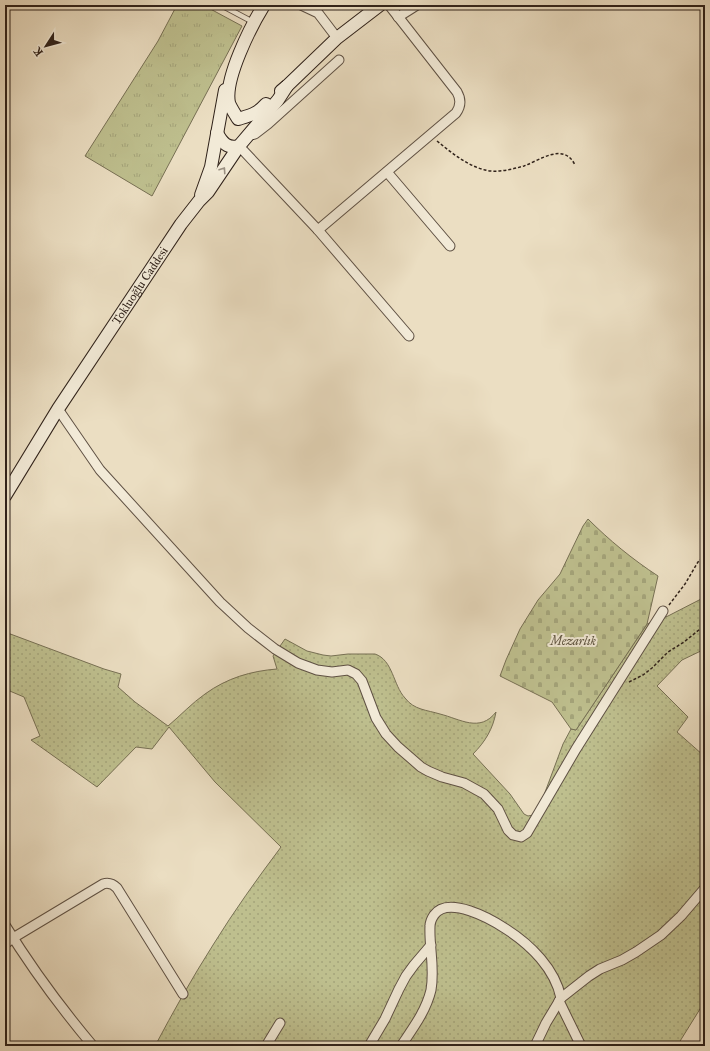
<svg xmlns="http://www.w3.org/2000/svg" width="710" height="1051" font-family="'IM FELL Great Primer',serif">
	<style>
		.grass { fill: url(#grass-dots); stroke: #777054 }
		.cemetery { fill: url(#cemetery-stones); stroke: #777054 }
		.park { fill: url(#park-tufts); stroke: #777054 }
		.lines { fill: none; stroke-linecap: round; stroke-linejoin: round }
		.lane-casing { stroke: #5f5144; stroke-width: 6 }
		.street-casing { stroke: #5f5144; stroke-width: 11 }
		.secondary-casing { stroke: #30221a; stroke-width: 14 }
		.path { stroke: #30221a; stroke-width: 1.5; stroke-dasharray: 3 2; stroke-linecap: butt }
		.lane { stroke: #f2ead7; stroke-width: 4.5 }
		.street { stroke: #f2ead7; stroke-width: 9 }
		.secondary { stroke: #f2ead7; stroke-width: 12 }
		.oneway { stroke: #9b9082 }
		.labels { text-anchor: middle; stroke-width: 4; stroke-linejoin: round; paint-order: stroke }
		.street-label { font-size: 12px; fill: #30221a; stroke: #f2ead7 }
		.park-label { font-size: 12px; font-style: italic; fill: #5b513d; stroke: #f2ead7 }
	</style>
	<defs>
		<pattern id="grass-dots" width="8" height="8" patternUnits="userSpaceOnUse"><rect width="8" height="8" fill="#bebf8e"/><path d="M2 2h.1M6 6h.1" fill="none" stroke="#a4a47a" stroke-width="1.8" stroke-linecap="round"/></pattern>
		<pattern id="cemetery-stones" width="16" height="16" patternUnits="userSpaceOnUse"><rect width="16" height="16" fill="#bebf8e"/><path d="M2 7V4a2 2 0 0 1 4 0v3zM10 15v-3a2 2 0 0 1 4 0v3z" fill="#a4a47a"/></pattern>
		<pattern id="park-tufts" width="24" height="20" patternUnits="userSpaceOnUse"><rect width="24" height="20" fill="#bebf8e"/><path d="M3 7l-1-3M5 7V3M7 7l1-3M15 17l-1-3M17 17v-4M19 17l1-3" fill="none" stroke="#a4a47a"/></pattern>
	</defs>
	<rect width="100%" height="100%" fill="#ebdec2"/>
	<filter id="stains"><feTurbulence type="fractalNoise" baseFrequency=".005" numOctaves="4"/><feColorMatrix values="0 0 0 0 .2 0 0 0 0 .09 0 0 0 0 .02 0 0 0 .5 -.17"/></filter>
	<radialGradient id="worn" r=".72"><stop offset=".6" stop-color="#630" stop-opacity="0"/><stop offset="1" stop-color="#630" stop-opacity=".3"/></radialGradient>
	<path class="grass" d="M705,597V649L682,660L657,686L688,717L677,732L703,755L705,753V1001L677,1046H155C173,1012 192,978 213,945C234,911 257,879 281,847L215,782L169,727L152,749L136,747L97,787L31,740L40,736L24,697L5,689V632L104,669L121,674L118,687L135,702L168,726C180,716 192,703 205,694C227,678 251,671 277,669L273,656L285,639L307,651L323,655L331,656L348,654H375C393,660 393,685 405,698C414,710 427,710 440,714C460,719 480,733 496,712C493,729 485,742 473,754L510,794L524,814L528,816L533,815L541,803L563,744L571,729L576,730L647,624L668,616Z"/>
	<path class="cemetery" d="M588,519C609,540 632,559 658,576L647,624L576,730L571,729L552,702L500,676L506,660L520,629L538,600L560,574L583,526Z"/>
	<path class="park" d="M177,5H203L242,26L152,196L85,156L158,41Z"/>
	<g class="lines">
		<defs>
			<path id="lane" d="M221,5L253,22"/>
			<g id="street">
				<path d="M301,5L318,13L337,38"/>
				<path d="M398,17L417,5"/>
				<path d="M251,135L255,134L268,124L339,60"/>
				<path d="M239,146L318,230L409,336"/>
				<path d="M387,172L450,246"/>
				<path d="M318,230L456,113C461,106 461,99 457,92L389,5"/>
				<path d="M58,409L100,470L220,602L248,628L275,649L298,663L317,670L332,672L348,670L356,674L362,681L376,718L386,734L398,747L421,767L428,771L442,777L464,783L484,794L498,809L508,830L513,835L521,837L527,833L576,749L663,611"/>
				<path d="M5,925C31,967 61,1008 93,1046"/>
				<path d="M5,944L13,938L103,884C109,882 113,884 117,888L183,994"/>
				<path d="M559,1001L581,1046"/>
				<path d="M266,1046L280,1023"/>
				<path d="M369,1046L385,1019L399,989L406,976L414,965L431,945"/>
				<path d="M401,1046C413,1028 426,1011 431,990C435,967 429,948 430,926C430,922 432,918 434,915C448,895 491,919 506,929C531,945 555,969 561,998"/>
				<path d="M535,1046L546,1023L561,998L589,976L600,969L622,960L636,952L661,935L681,916L705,888"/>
			</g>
			<g id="secondary">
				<path d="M264,5C251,26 224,79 229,103C231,108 235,114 238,119C251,115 257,114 266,104"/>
				<path d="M281,91L287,86L337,38L380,5"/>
				<path d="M217,133C222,143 228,149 239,146"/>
				<path d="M201,195L211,167L225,90"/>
				<path id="s1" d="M5,496L58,409L181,224L199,201L208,192L239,146L278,100L287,86"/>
			</g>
		</defs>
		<use href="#lane" class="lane-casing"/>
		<use href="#street" class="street-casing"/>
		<use href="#secondary" class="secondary-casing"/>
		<g class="path">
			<path d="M437,141C453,154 470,168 490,171C502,172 513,169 524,166C540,160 564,142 575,165"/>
			<path d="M669,605L685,584L698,562L705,555"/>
			<path d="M629,682L643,675L652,668L668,652L684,642L705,625"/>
		</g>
		<use href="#lane" class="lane"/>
		<use href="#street" class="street"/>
		<use href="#secondary" class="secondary"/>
	</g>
	<defs><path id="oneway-chevron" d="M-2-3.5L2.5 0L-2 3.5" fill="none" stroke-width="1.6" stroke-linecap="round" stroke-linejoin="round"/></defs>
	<use class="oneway" href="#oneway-chevron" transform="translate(223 170) rotate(-56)"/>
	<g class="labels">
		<g class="street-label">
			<text dy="4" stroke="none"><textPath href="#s1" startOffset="250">Tokluoğlu Caddesi</textPath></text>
		</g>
		<g class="park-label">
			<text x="573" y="645">Mezarlık</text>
		</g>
	</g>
	<rect width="710" height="1051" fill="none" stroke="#ebdec2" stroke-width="20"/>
	<rect x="6" y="6" width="698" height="1039" fill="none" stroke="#30221a" stroke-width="2"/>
	<rect x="10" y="10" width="690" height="1031" fill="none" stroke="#30221a"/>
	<g transform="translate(46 46) rotate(234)" stroke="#f2ead7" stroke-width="3" paint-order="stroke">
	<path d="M0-3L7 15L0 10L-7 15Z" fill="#30221a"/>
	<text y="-6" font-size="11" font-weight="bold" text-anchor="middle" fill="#30221a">K</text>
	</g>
	<rect width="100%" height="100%" filter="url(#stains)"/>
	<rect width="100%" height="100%" fill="url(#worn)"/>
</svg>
